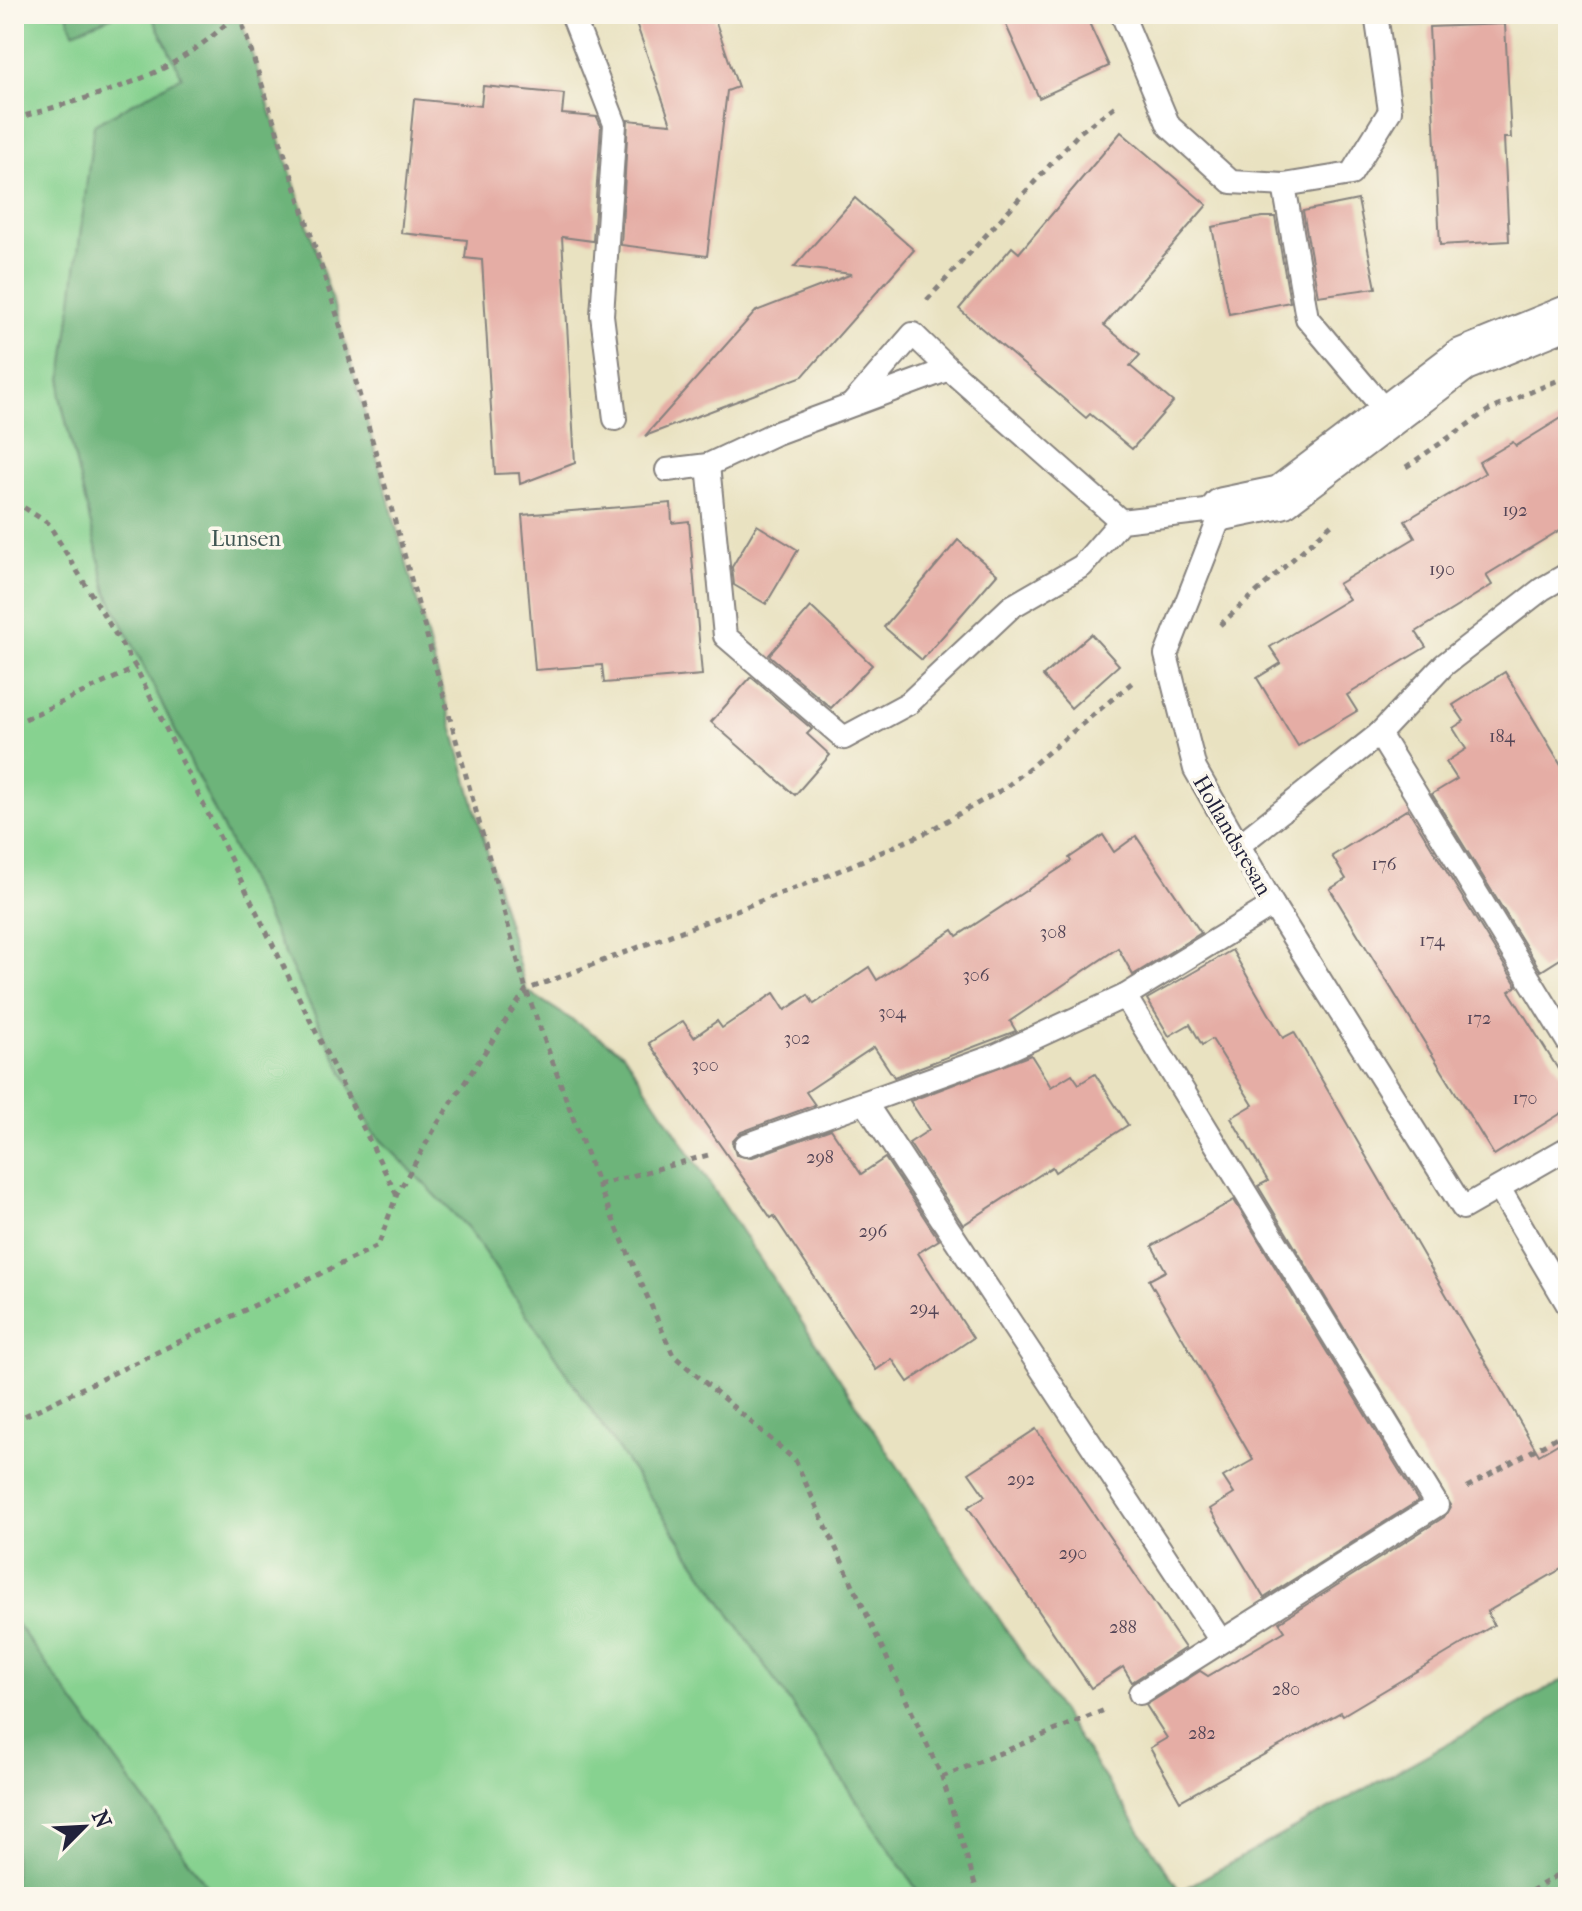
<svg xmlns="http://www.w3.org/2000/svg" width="1582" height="1911" font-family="'IM FELL French Canon',serif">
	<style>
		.green { fill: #87d290; stroke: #547a66; stroke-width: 2 }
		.forest { fill: #6db47a; stroke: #486b5a; stroke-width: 2 }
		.building { fill: #e5ada5 }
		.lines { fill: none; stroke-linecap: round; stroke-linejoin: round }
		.lane-casing { stroke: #86827e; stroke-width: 26 }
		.street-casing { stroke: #86827e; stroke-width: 46 }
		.path { stroke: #86827e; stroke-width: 5; stroke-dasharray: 6 6; stroke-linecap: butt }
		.lane { stroke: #fff; stroke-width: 22 }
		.street { stroke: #fff; stroke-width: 42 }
		.labels { text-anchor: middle; stroke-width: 7; stroke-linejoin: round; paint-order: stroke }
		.number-label { font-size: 18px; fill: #534556 }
		.park-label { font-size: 22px; fill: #405754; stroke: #fbf7ec }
		.street-label { font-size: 22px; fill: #22223b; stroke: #fbf7ec }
	</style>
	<rect width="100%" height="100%" fill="#fbf7ec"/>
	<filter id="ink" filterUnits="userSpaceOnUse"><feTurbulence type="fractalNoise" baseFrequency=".0125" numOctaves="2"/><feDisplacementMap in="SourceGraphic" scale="16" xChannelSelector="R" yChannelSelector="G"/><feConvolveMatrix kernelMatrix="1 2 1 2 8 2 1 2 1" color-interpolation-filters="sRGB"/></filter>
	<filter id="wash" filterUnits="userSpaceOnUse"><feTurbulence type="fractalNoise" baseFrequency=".006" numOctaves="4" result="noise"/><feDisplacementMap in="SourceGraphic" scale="32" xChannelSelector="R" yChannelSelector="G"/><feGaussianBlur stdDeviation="1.8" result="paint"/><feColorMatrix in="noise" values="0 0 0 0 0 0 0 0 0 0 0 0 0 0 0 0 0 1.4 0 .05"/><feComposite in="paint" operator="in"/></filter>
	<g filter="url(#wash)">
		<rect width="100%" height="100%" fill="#e9e2c1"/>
		<path class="green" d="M14,14H67L73,31L118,14H151L182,76L60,396L107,592L372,1131L468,1228L922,1897H215L14,1620Z"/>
		<g class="forest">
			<path d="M67,14H118L73,32Z"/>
			<path d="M151,14H239L338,318L526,990L623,1053L1180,1891L1568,1677V1897H922L468,1228L372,1131L107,592L60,396L94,125L182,76Z"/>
			<path d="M14,1620L215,1897H14Z"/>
		</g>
		<g id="blocks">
			<g class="building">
				<path d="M633,14H713L738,87L727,91L707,256L621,245L628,120L671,124Z"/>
				<path d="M1001,14H1085L1109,66L1039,98Z"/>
				<path d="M1505,24L1511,138H1504L1509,241L1440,245L1429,27Z"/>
				<path d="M483,86L564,94L562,114L597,117L601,126L593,241L562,237L575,463L520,484L519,473L495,474L482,260L465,258L467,240L401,233L414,99L481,106Z"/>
				<path d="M1121,132L1207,205L1104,325L1140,355L1130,366L1173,402L1132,449L1090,414L1086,418L959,309L1012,247L1019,253Z"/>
				<path d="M855,198L914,250L803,376L645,436L756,311L852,274L794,267Z"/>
				<path d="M1358,200L1376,288L1318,296L1303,211Z"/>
				<path d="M1262,217H1275L1290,302L1229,314L1212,227Z"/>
				<path d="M1568,414V525L1486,575L1492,585L1416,632L1426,647L1347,695L1357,711L1298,746L1257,678L1281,663L1270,647L1349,599L1338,584L1415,538L1405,521L1485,473L1479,462L1513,442L1516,446Z"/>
				<path d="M671,503L672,523L689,521L702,675L604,683L602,665L535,670L522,515Z"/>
				<path d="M757,525L798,550L766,604L734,585L732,567Z"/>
				<path d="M958,540L997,574L922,660L884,627Z"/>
				<path d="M811,607L872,665L831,708L769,655Z"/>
				<path d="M1091,634L1119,665L1071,708L1043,676Z"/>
				<path d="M1505,672L1568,776V954L1541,971L1432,794L1457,779L1446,762L1466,749L1453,728L1464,721L1453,705Z"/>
				<path d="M751,677L812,729L807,734L830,755L795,795L711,722Z"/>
				<path d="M1408,809L1517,986L1509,991L1568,1085V1109L1494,1155L1330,889L1346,879L1332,856Z"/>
				<path d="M1103,835L1114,852L1136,836L1201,933L1133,975L1118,948L1010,1021L1016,1031L894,1077L874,1047L806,1092L815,1105L741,1132L732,1142L736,1155L750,1158L831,1129L861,1174L885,1158L939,1240L918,1253L973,1338L908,1382L892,1359L876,1370L774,1216L771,1218L649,1043L683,1021L694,1037L717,1021L722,1028L774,993L785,1010L808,995L814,1004L869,967L877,980L953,930L957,936L1071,861L1069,858Z"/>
				<path d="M1232,950L1283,1038L1294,1032L1539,1455L1568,1438V1565L1487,1612L1494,1625L1343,1715L1341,1712L1180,1801L1150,1748L1167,1738L1146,1705L1200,1671L1208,1676L1285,1631L1279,1622L1444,1517L1451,1505L1258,1186L1268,1181L1231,1118L1253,1105L1212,1039L1202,1045L1190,1024L1169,1036L1147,999Z"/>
				<path d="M1031,1055L1051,1087L1072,1074L1079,1084L1095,1074L1128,1125L1055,1172L1052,1167L963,1225L909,1143L929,1130L910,1101Z"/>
				<path d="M1234,1200L1418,1501L1264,1598L1210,1509L1234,1494L1223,1477L1253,1460L1149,1280L1166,1271L1152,1246Z"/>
				<path d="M1036,1429L1185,1648L1132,1682L1123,1667L1091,1688L968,1507L985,1496L969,1473Z"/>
			</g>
		</g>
	</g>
	<g filter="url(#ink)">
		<use href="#blocks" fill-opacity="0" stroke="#86827e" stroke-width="2"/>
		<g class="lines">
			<defs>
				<g id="lane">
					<path d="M572,14L615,124L602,315L615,419"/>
					<path d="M1122,14L1169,126L1231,182L1284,185"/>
					<path d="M1376,14L1390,111L1351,174L1284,185L1307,318L1389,415"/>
					<path d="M853,403L913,334L949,369"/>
					<path d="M708,465L774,434L949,369L1121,521"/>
					<path d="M667,470L708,465L725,636L844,738L909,703L1011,607L1082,566L1121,521L1223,509L1166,655L1195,769L1273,905L1463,1208L1568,1148"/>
					<path d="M1379,734L1568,1042"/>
					<path d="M1238,846L1379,734L1444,665L1542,589L1568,574"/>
					<path d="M1125,996L1437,1505L1140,1693"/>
					<path d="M866,1104L1221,1641"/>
					<path d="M746,1145L997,1055L1125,996L1273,905"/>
					<path d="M1499,1188L1568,1305"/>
				</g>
				<path id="street" d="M1223,509L1281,497L1462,360L1568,317"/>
			</defs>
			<use href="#lane" class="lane-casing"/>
			<use href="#street" class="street-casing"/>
			<g class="path">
				<path d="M239,14L338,318L526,990L598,1185L673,1355L795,1460L942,1777L979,1897"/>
				<path d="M14,119C100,93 171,81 236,14"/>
				<path d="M927,300L1080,132L1118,104"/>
				<path d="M1406,467L1489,410L1568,376"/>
				<path d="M14,501L48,523L136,668L396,1194"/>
				<path d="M1220,625L1334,522"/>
				<path d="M14,724L136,668"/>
				<path d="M598,1185L712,1154"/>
				<path d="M14,1421L378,1246L397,1194L438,1123L526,990L829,875L925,833L1005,788L1134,681"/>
				<path d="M1467,1487L1568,1431"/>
				<path d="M942,1777L1107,1709"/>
				<path d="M1521,1897L1568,1869"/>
			</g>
			<use href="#lane" class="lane"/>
			<use href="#street" class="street"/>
		</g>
	</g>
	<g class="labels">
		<g class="number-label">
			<text x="1515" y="516">192</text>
			<text x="1442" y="575">190</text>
			<text x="1502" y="742">184</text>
			<text x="1384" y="870">176</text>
			<text x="1053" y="938">308</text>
			<text x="1432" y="946">174</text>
			<text x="976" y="981">306</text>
			<text x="892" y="1018">304</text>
			<text x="1479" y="1024">172</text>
			<text x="797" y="1044">302</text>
			<text x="705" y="1071">300</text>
			<text x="1525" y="1104">170</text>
			<text x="820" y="1163">298</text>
			<text x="873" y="1237">296</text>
			<text x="924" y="1314">294</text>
			<text x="1021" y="1485">292</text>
			<text x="1073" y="1559">290</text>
			<text x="1123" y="1633">288</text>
			<text x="1286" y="1695">280</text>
			<text x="1202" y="1739">282</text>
		</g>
		<g class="park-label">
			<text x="246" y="546">Lunsen</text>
		</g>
		<g class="street-label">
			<text transform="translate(1233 835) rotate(60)" y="8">Hollandsresan</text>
		</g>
	</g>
	<rect width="1582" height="1911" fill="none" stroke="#fbf7ec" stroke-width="48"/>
	<g transform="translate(84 1827) rotate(66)" stroke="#fbf7ec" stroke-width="6" paint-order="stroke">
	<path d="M0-6L14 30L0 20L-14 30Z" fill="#22223b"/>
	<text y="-12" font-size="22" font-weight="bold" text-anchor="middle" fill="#22223b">N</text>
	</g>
</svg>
